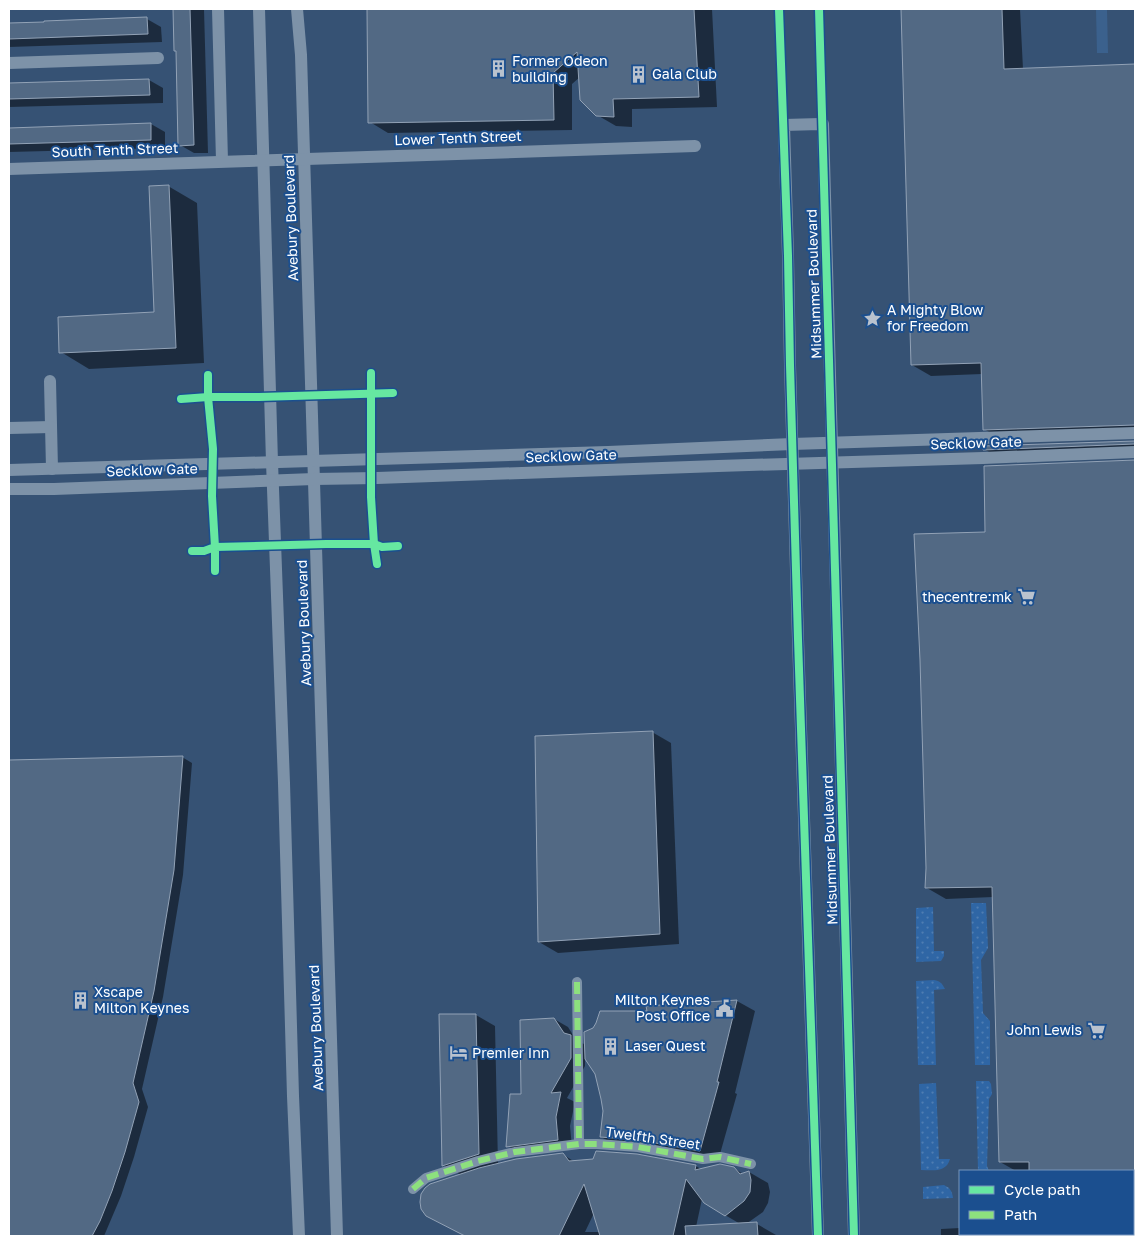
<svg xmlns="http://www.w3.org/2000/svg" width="1144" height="1245" font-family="'Golos Text',sans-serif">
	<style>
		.park { fill: url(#park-dots) }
		.water { fill: #3b618d }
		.shadow { fill: #0007; fill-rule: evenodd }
		.building { fill: #526984; stroke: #92a2b6 }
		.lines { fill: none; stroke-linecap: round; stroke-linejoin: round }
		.pedestrian { stroke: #7d92a8; stroke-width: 10 }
		.minor { stroke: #7d92a8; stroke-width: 12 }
		.quiet { stroke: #8de07e; stroke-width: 6; stroke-dasharray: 12 6; stroke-linecap: butt }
		.cycleway-casing { stroke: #1b4f8f; stroke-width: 11 }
		.cycleway { stroke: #66e7a1; stroke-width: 8 }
		.labels { text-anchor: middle; stroke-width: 4; stroke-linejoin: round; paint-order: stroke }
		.poi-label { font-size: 14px; fill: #fff; stroke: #1b4f8f; text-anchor: start }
		.street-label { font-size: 14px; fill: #fff; stroke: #1b4f8f }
	</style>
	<defs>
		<pattern id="park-dots" width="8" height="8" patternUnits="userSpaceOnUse" patternTransform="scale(1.25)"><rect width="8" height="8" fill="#2f66a5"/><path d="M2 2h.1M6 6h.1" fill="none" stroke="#4e7db2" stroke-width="1.8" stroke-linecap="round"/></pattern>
	</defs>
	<rect width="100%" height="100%" fill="#365274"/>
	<g class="park">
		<path d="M971,903H986L988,948L981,960L983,1013L990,1021V1065H975Z"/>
		<path d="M933,907L934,951H944V956L941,961L916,962V908Z"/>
		<path d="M934,980C940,981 942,983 945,989L934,990L936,1065H918L916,981Z"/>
		<path d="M976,1081H989L991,1084L992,1094L989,1099L987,1166L989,1171H978Z"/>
		<path d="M936,1083L939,1159H950C946,1173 933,1170 921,1170L919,1084Z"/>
		<path d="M944,1185C950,1188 952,1191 953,1198L923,1199V1187Z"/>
	</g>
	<path class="water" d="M1096,9H1107L1108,53H1097Z"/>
	<g class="shadow">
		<path d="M175,9H204L208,153H194L180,145Z"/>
		<path d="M368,9H712L717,107L632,109V127L616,126L597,115L580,77L572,84V130L388,133L370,122Z"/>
		<path d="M902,9H1020L1023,69L1135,65V436L1003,440L984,429L982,374L931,376L912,365Z"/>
		<path d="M147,19L161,27L162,42L9,47V24Z"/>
		<path d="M149,80L163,88V103L9,107V84Z"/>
		<path d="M151,124L165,132V148L9,152V129Z"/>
		<path d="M168,186L197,203L204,363L89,369L61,352L156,314Z"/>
		<path d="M1135,442V455L1003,460L984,449V447Z"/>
		<path d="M1135,461V1198H1133V1171H1016L1000,1162L993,897L946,899L927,888L986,533L985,467Z"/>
		<path d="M652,732L671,743L679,944L558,953L539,942Z"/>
		<path d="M182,757L192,763L183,875L163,997L142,1089L148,1107L134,1157L121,1196L104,1236H9V761Z"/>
		<path d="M737,1001L755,1011L735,1093L737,1094L718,1161L620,1147L601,1137L604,1111L596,1074L585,1057V1066L567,1098L575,1102L570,1126L572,1147L522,1154L508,1146L522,1095L554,1019L568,1027L576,1040L586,1045L648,1012V1007Z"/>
		<path d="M476,1015L495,1026L498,1165L562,1154L575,1162L637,1155L696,1166L702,1170L734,1168L743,1174L749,1172L768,1183L770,1192L768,1203L763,1212L746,1224H757L776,1235V1236H466L446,1226L461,1175L443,1165ZM702,1199L725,1215L742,1225L696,1227ZM594,1213L599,1232H585Z"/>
		<path d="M1133,1223H1135V1236H941V1229L960,1228V1234H1133Z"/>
	</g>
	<g class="building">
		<path d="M173,9H190L194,145L178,146L176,51H174Z"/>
		<path d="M367,9H694L699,97L613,99L614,117L596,116L580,100L577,52L553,73L554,120L368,123Z"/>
		<path d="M901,9H1002L1004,69L1135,64V425L983,430L981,363L911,365Z"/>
		<path d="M147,17L148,34L9,39V23L44,22V21Z"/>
		<path d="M149,79L150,95L9,99V83Z"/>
		<path d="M151,123V140L9,144V128Z"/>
		<path d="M169,185L176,348L59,353L58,317L154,312L149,186Z"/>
		<path d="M1135,441V444L983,450V446Z"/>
		<path d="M1135,460V1171H1029V1162H999L992,887L925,888L926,868L920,660L914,534L985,532L984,466Z"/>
		<path d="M653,731L660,934L538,942L535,736Z"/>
		<path d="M183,756L174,870L154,991L133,1083L139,1102L125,1152L112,1191L100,1221L92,1236H9V760Z"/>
		<path d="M737,1000L717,1082H719L700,1151L639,1140L600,1137L603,1111L601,1099L595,1074L585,1059L584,1032L593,1028L596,1023L600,1011H647L646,1006Z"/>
		<path d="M439,1014H476L479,1154L442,1166Z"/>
		<path d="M554,1018L564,1033L571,1035V1058L551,1093L561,1092L556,1117L558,1140L506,1147L510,1094H521L520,1020Z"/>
		<path d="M596,1151L637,1154L696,1165L695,1170L720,1164L734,1167L740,1174L749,1171L751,1180L750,1192L744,1201L725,1216L704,1203L686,1179L673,1236H600L584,1184L559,1236H465L426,1216L421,1209L420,1202L421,1194L425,1188L430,1184L479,1168L516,1159L563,1153L569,1161L593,1159Z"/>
		<path d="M757,1222L758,1236H686L685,1226Z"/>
	</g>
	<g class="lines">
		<g class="pedestrian">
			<path d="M577,982L579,1144"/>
			<path d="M413,1189L426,1178L478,1161L515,1152L579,1144H597L638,1147L703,1159L720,1157L751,1164"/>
		</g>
		<g class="minor">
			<path d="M218,9L222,161"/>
			<path d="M259,9L272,462L284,783L293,1096L299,1236"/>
			<path d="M297,9L301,55C314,449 325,843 337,1236"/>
			<path d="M9,63L158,58"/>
			<path d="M9,169L695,146"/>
			<path d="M50,381L52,469"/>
			<path d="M9,428L51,427"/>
			<path d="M9,470L608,452L792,444L1135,433"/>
			<path d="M9,489H54L314,479L377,478L718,466L983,458L1135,452"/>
			<path d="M818,1236L798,639L790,365L788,256L784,125L820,124H823L854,1236"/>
		</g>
		<g class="quiet">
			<path d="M577,982L579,1144"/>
			<path d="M413,1189L426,1178L478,1161L515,1152L579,1144H597L638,1147L703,1159L720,1157L751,1164"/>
		</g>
		<defs>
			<g id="cycleway">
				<path d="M779,9L788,256L790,365L798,639L818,1236"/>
				<path d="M819,9L854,1236"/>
				<path d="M371,373V497L374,544L377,564"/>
				<path d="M181,399L208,397H259L393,393"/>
				<path d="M192,551H204L215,547L212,496L213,449L208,397V375"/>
				<path d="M215,571V547L326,544H374L382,547L398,546"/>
			</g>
		</defs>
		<use href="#cycleway" class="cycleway-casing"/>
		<use href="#cycleway" class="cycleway"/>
	</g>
	<defs>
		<symbol id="building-bare" viewBox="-9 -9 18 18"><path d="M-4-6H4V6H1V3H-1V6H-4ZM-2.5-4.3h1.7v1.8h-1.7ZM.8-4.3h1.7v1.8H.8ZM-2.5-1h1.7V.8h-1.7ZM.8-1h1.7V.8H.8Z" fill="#b9c2ce" stroke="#1b4f8f" stroke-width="2.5" paint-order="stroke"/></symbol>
		<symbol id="sight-bare" viewBox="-9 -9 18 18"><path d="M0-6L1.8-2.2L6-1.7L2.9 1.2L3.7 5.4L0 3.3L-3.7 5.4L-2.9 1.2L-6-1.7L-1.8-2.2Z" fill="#b9c2ce" stroke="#1b4f8f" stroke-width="2.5" paint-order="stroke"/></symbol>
		<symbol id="supermarket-bare" viewBox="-9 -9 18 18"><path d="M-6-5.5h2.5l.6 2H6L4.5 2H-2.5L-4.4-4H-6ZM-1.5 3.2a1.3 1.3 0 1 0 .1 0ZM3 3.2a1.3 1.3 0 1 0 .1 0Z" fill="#b9c2ce" stroke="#1b4f8f" stroke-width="2.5" paint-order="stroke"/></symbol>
		<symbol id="civic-bare" viewBox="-9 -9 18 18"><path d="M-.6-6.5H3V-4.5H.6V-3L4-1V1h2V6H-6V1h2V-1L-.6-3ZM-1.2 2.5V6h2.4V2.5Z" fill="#b9c2ce" stroke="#1b4f8f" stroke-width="2.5" paint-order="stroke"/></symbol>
		<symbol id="hotel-bare" viewBox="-9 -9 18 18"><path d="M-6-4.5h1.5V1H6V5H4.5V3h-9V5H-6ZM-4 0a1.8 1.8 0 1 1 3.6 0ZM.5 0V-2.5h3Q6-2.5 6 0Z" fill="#b9c2ce" stroke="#1b4f8f" stroke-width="2.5" paint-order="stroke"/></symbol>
	</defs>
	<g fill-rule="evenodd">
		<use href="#building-bare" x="486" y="56" width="25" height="25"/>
		<use href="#building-bare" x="626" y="62" width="25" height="25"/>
		<use href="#sight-bare" x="860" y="306" width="25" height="25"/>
		<use href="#supermarket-bare" x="1014" y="584" width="25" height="25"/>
		<use href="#building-bare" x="68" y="988" width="25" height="25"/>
		<use href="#civic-bare" x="712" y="996" width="25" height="25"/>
		<use href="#supermarket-bare" x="1084" y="1018" width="25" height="25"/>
		<use href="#building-bare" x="598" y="1034" width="25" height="25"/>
		<use href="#hotel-bare" x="446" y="1040" width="25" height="25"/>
	</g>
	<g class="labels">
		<g class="poi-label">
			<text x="512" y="66">Former Odeon<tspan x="512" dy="16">building</tspan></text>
			<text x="652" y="79">Gala Club</text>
			<text x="887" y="315">A Mighty Blow<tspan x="887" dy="16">for Freedom</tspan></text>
			<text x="1012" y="602" text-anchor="end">thecentre:mk</text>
			<text x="94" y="997">Xscape<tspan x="94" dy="16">Milton Keynes</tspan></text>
			<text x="710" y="1005" text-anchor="end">Milton Keynes<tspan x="710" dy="16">Post Office</tspan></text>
			<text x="1082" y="1035" text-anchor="end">John Lewis</text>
			<text x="625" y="1051">Laser Quest</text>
			<text x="472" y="1058">Premier Inn</text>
		</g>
		<g class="street-label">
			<text transform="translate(458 138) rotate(-2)" y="5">Lower Tenth Street</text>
			<text transform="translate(115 150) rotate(-2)" y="5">South Tenth Street</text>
			<text transform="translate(291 218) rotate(-92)" y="5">Avebury Boulevard</text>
			<text transform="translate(814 284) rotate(-92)" y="5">Midsummer Boulevard</text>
			<text transform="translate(976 443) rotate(-2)" y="5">Secklow Gate</text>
			<text transform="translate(571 456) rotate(-2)" y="5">Secklow Gate</text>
			<text transform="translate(152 470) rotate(-2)" y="5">Secklow Gate</text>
			<text transform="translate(304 623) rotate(-92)" y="5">Avebury Boulevard</text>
			<text transform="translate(830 850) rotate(-92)" y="5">Midsummer Boulevard</text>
			<text transform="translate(316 1028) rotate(-92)" y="5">Avebury Boulevard</text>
			<text transform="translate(653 1138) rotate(8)" y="5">Twelfth Street</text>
		</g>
	</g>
	<rect width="1144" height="1245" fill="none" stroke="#ffffff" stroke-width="20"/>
	<rect x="959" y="1170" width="175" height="65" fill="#1b4f8f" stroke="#7695bc"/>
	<rect x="969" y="1186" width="25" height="8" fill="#66e7a1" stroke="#7695bc"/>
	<text x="1004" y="1195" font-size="15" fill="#ffffff">Cycle path</text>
	<rect x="969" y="1211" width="25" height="8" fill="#8de07e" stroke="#7695bc"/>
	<text x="1004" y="1220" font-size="15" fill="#ffffff">Path</text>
</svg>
